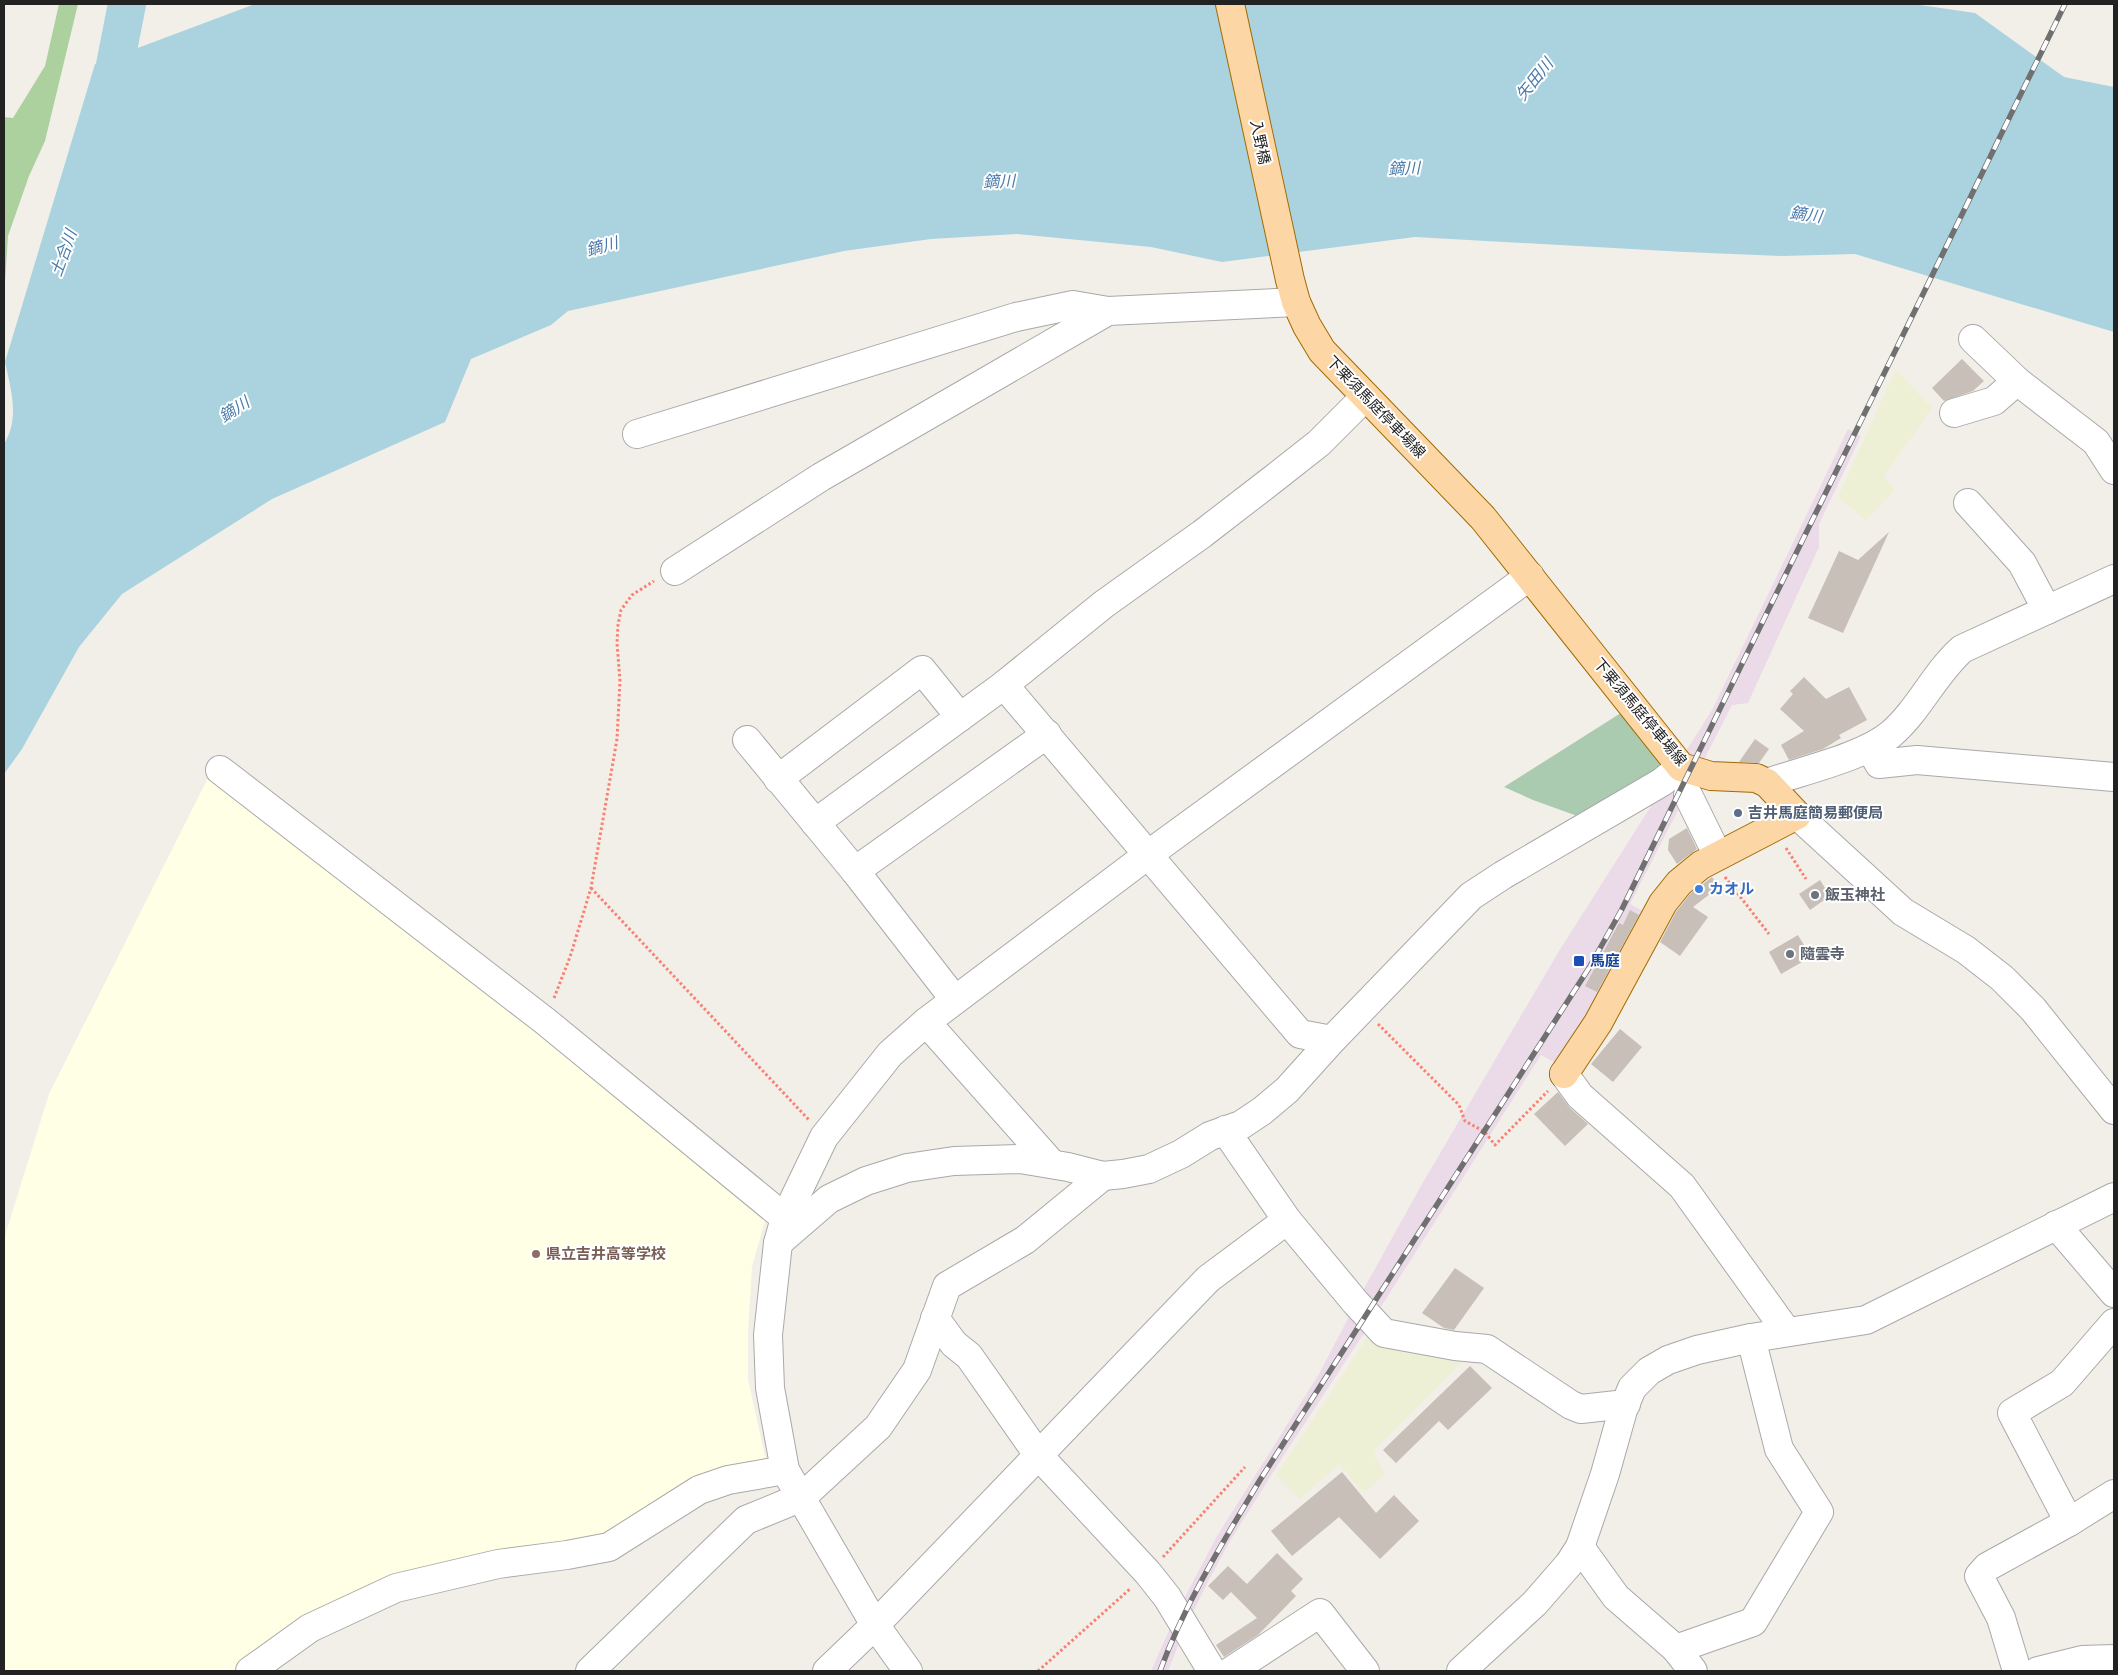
<svg xmlns="http://www.w3.org/2000/svg" width="2118" height="1675" font-family="Manrope,'Noto Sans JP',sans-serif">
	<style>
		.industrial { fill: #ebdbe8 }
		.education { fill: #ffffe5 }
		.farmland { fill: #eef0d5 }
		.forest { fill: #add19e }
		.cemetery { fill: #aacbaf }
		.water { fill: #aad3df }
		.lines { fill: none; stroke-linecap: round; stroke-linejoin: round }
		.river { stroke: #aad3df; stroke-width: 38 }
		.building { fill: #c7bfb8 }
		.minor-casing { stroke: #a9a9a9; stroke-width: 30 }
		.major-casing { stroke: #a06b00; stroke-width: 30 }
		.path { stroke: #fa8072; stroke-width: 3; stroke-dasharray: 2.5 2.5; stroke-linecap: butt }
		.minor { stroke: #fff; stroke-width: 28 }
		.major { stroke: #fcd6a4; stroke-width: 28 }
		.rail-casing { stroke: #707070; stroke-width: 5.5 }
		.rail { stroke: #fff; stroke-width: 4; stroke-dasharray: 11; stroke-linecap: butt }
		.service-dot { fill: #5c6f8a; stroke: #fff; stroke-width: 2 }
		.shop-dot { fill: #3f7fe0; stroke: #fff; stroke-width: 2 }
		.worship-dot { fill: #6b7280; stroke: #fff; stroke-width: 2 }
		.transit-dot { fill: #1a4fb4; stroke: #fff; stroke-width: 2 }
		.education-dot { fill: #8d6e63; stroke: #fff; stroke-width: 2 }
		.labels { text-anchor: middle; stroke-width: 4; stroke-linejoin: round; paint-order: stroke }
		.street-label { font-size: 15px; fill: #222; stroke: #fff }
		.service-label { font-size: 15px; font-weight: bold; fill: #4e5e75; stroke: #fff; text-anchor: start }
		.shop-label { font-size: 15px; font-weight: bold; fill: #366cbe; stroke: #fff; text-anchor: start }
		.worship-label { font-size: 15px; font-weight: bold; fill: #5b616d; stroke: #fff; text-anchor: start }
		.transit-label { font-size: 15px; font-weight: bold; fill: #164399; stroke: #fff; text-anchor: start }
		.education-label { font-size: 15px; font-weight: bold; fill: #785e54; stroke: #fff; text-anchor: start }
		.water-label { font-size: 16px; font-style: italic; fill: #4a7aab; stroke: #fff }
	</style>
	<rect width="100%" height="100%" fill="#f2efe9"/>
	<path class="industrial" d="M1848,429L1861,436L1819,524V547L1748,703L1732,705L1630,904L1650,915L1559,1065L1541,1055L1372,1321L1284,1455L1230,1541L1209,1580L1186,1626L1168,1671H1151L1177,1612L1217,1536L1319,1374L1356,1303L1422,1184L1559,951L1712,710Z"/>
	<path class="education" d="M209,776L767,1214L752,1266L748,1333V1379L766,1461L596,1540L496,1556L237,1671H4V1239L49,1094Z"/>
	<g class="farmland">
		<path d="M1896,369L1932,408L1884,476L1895,490L1866,520L1838,497Z"/>
		<path d="M1372,1330L1384,1338L1463,1361L1375,1449V1457L1385,1474L1364,1493L1339,1464L1300,1499L1276,1475Z"/>
	</g>
	<path class="forest" d="M59,4H78L45,141L29,176L8,236L4,298V117L13,118L45,66Z"/>
	<path class="cemetery" d="M1624,711L1664,767L1580,817L1533,800L1504,787Z"/>
	<path class="water" d="M255,4H1913L1975,13L2064,77L2114,87V332L1855,254L1783,256L1685,252L1415,237L1222,262L1151,247L1017,234L931,239L844,251L568,311L551,325L471,359L445,422L272,499L122,594L79,647L22,749L4,774V444C20,418 11,390 5,362L95,64Z"/>
	<g class="lines">
		<path class="river" d="M107,106L127,4"/>
	</g>
	<g class="building">
		<path d="M1962,359L1984,381L1973,391L1944,401L1932,388Z"/>
		<path d="M1889,532L1843,633L1808,618L1839,551L1858,560Z"/>
		<path d="M1804,677L1826,699L1849,687L1867,720L1839,735L1841,738L1823,749L1789,760L1781,745L1804,731L1780,709L1793,694L1790,691Z"/>
		<path d="M1755,739L1769,749L1759,763L1739,762Z"/>
		<path d="M1687,828L1697,849L1677,864L1668,850L1669,839Z"/>
		<path d="M1712,877L1719,887L1693,907L1708,917L1680,956L1660,942L1676,912L1690,894Z"/>
		<path d="M1820,880L1830,896L1810,910L1799,894Z"/>
		<path d="M1630,910L1639,915L1597,992L1585,986L1619,923L1623,925Z"/>
		<path d="M1798,935L1811,957L1781,974L1769,952Z"/>
		<path d="M1620,1029L1642,1047L1613,1082L1591,1064Z"/>
		<path d="M1558,1092L1570,1108L1588,1124L1565,1146L1534,1114Z"/>
		<path d="M1455,1268L1484,1288L1454,1330L1444,1328L1422,1313Z"/>
		<path d="M1470,1366L1492,1388L1448,1430L1439,1421L1396,1463L1383,1450Z"/>
		<path d="M1342,1472L1376,1513L1394,1495L1419,1521L1380,1559L1339,1517L1292,1556L1271,1531Z"/>
		<path d="M1277,1553L1303,1579L1291,1591L1296,1596L1258,1635L1224,1657L1216,1645L1257,1618L1231,1592L1223,1600L1208,1586L1228,1566L1247,1584Z"/>
	</g>
	<g class="lines">
		<defs>
			<g id="minor">
				<path d="M1973,339L2017,381L2096,442L2114,470"/>
				<path d="M1954,413L1994,401L2017,381"/>
				<path d="M637,434L1016,317L1073,305L1108,311"/>
				<path d="M1968,503L2022,563L2047,610"/>
				<path d="M675,571L821,477L1108,311L1296,302"/>
				<path d="M1004,685L1300,1034L1332,1040"/>
				<path d="M747,740L855,871L955,1000"/>
				<path d="M1870,748L1879,764L1917,760L2114,777"/>
				<path d="M220,770L545,1021L785,1218"/>
				<path d="M778,779L922,670L960,717"/>
				<path d="M1767,783C1801,771 1864,757 1891,734C1919,710 1934,674 1962,649L2114,579"/>
				<path d="M1688,795L1718,856"/>
				<path d="M1797,815L1903,912L1966,950L2002,978L2033,1009L2114,1110"/>
				<path d="M815,823L1004,685L1104,604L1202,534L1272,480L1319,443L1365,397"/>
				<path d="M855,871L1047,734"/>
				<path d="M926,1022L1052,1164"/>
				<path d="M1564,1074L1580,1096L1682,1186L1787,1332"/>
				<path d="M1225,1130L1287,1220L1356,1303L1384,1333L1455,1346L1487,1349L1571,1405L1581,1409L1626,1404"/>
				<path d="M2056,1225L2114,1293"/>
				<path d="M778,1243L829,1199L866,1181L907,1168L954,1161L1020,1159L1068,1167L1103,1176L1123,1174L1149,1169L1181,1154L1210,1136L1241,1125L1262,1111L1287,1090L1332,1040L1471,896L1503,875L1662,782L1681,767"/>
				<path d="M935,1318L954,1344L969,1356L1039,1456L1148,1573L1167,1597L1212,1671"/>
				<path d="M2069,1522L2012,1413L2062,1383L2114,1323"/>
				<path d="M1580,1547L1616,1597L1676,1649L1693,1671"/>
				<path d="M1676,1649L1753,1622L1819,1512L1779,1449L1751,1338"/>
				<path d="M250,1671L310,1628L396,1588L498,1564L567,1555L609,1547L699,1490L728,1480L785,1470"/>
				<path d="M590,1671L746,1520L802,1497L878,1427L917,1370L947,1286L1025,1240L1103,1176"/>
				<path d="M827,1671L875,1625L1208,1279L1287,1220"/>
				<path d="M908,1671L875,1625L785,1470L770,1388L768,1335L778,1243L785,1218L824,1137L890,1054L926,1022L1149,854L1530,576"/>
				<path d="M1231,1671L1320,1613L1365,1671"/>
				<path d="M1461,1671L1535,1603L1569,1564L1580,1547L1605,1474L1623,1410L1632,1388L1649,1371L1668,1360L1697,1350L1751,1338L1866,1320L2114,1197"/>
				<path d="M2017,1671L2001,1618L1979,1576L1987,1567L2069,1522L2114,1494"/>
				<path d="M2038,1671L2082,1660L2114,1659"/>
			</g>
			<path id="major" d="M1230,4L1290,280L1296,302L1307,326L1322,351L1483,518L1681,767L1711,776L1756,778L1767,783L1797,815L1701,865L1679,883L1663,903L1598,1023L1564,1074"/>
		</defs>
		<use href="#minor" class="minor-casing"/>
		<use href="#major" class="major-casing"/>
		<g class="path">
			<path d="M1786,848L1806,879"/>
			<path d="M1725,877L1769,934"/>
			<path d="M591,888L809,1120"/>
			<path d="M554,998L570,957L591,888L617,739L620,681L617,643L618,625L621,610L632,595L654,581"/>
			<path d="M1378,1024L1459,1105L1465,1121L1485,1132L1495,1145L1548,1091"/>
			<path d="M1163,1557L1245,1467"/>
			<path d="M1038,1671L1130,1589"/>
		</g>
		<use href="#minor" class="minor"/>
		<use href="#major" class="major"/>
		<defs>
			<path id="rail" d="M1160,1671C1185,1603 1223,1542 1260,1480L1589,968L1622,909L2065,4"/>
		</defs>
		<use href="#rail" class="rail-casing"/>
		<use href="#rail" class="rail"/>
	</g>
	<circle class="service-dot" cx="1738" cy="813" r="5"/>
	<circle class="shop-dot" cx="1699" cy="889" r="5"/>
	<g class="worship-dot">
		<circle cx="1815" cy="895" r="5"/>
		<circle cx="1790" cy="954" r="5"/>
	</g>
	<rect class="transit-dot" x="1573" y="955" width="12" height="12" rx="2.5"/>
	<circle class="education-dot" cx="536" cy="1254" r="5"/>
	<g class="labels">
		<g class="street-label">
			<text transform="translate(1260 142) rotate(78)" y="5">入野橋</text>
			<text transform="translate(1376 407) rotate(46)" y="5">下栗須馬庭停車場線</text>
			<text transform="translate(1640 712) rotate(50)" y="5">下栗須馬庭停車場線</text>
		</g>
		<g class="service-label">
			<text x="1748" y="818">吉井馬庭簡易郵便局</text>
		</g>
		<g class="shop-label">
			<text x="1709" y="894">カオル</text>
		</g>
		<g class="worship-label">
			<text x="1825" y="900">飯玉神社</text>
			<text x="1800" y="959">隨雲寺</text>
		</g>
		<g class="transit-label">
			<text x="1590" y="966">馬庭</text>
		</g>
		<g class="education-label">
			<text x="546" y="1259">県立吉井高等学校</text>
		</g>
		<g class="water-label">
			<text transform="translate(1534 79) rotate(-51)" y="6">矢田川</text>
			<text transform="translate(1404 168) rotate(-2)" y="6">鏑川</text>
			<text transform="translate(999 181) rotate(-2)" y="6">鏑川</text>
			<text transform="translate(1806 214) rotate(8)" y="6">鏑川</text>
			<text transform="translate(602 246) rotate(-15)" y="6">鏑川</text>
			<text transform="translate(63 253) rotate(-70)" y="6">土合川</text>
			<text transform="translate(234 409) rotate(-33)" y="6">鏑川</text>
		</g>
	</g>
	<rect width="2118" height="1675" fill="none" stroke="#222222" stroke-width="10"/>
</svg>
